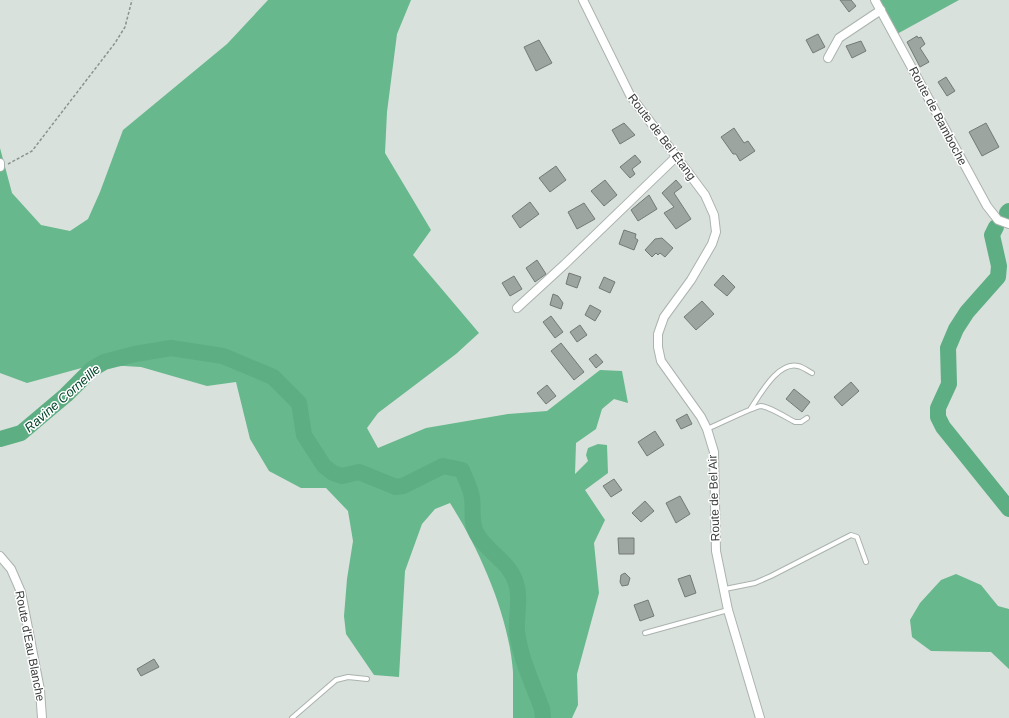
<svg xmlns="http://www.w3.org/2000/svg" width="1009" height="718" font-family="Helvetica,sans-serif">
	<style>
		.forest { fill: #67b88c }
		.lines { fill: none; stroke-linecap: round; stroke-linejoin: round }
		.river { stroke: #5dae83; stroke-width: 16 }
		.building { fill: #9da5a0; stroke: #747b77 }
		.lane-casing { stroke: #abb3ae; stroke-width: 6 }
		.street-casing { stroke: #abb3ae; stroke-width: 10 }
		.path { stroke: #8c928f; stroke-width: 1.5; stroke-dasharray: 3 2; stroke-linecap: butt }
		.lane { stroke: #fff; stroke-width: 4 }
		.street { stroke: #fff; stroke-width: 8 }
		.labels { text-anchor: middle; stroke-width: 3; stroke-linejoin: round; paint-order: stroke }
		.street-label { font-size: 12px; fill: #393d3b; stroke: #fff }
		.water-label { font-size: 13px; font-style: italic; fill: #00452a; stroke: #fff }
	</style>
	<rect width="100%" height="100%" fill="#d9e1dc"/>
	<g class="forest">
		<path d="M268,0H411L397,34L387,112L385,153L431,230L413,255L479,333L456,354L378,413L367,428L378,448L426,428L508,414L547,411L600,370L622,371L628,403L614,399L602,409L596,429L576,443L575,474L588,461L586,455L588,448L598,444L607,445L608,473L585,490L605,520L594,543L599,593L577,674L578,705L572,718H513C513,703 513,687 513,672C509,616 480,550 450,503L435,509L422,524L405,571L399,677L374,675L346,634L344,616L347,579L353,541L348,511L326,488H301L269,471L250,439L236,382L207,386L141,367L124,366L85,367L27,383L0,373V148L12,193L41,225L70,231L88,219L100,192L123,130L227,44Z"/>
		<path d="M879,0H959L897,34Z"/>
		<path d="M956,574L981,585L998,606L1009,609V669L991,652L931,651L912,637L910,620L920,603L941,580Z"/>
	</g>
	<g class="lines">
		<g class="river">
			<path d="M1007,213L1009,211"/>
			<path d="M996,227L992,235L999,266L998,277L967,312L956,329L948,348L949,384L938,408V417L943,427L1009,509"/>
			<path d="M0,439L21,433L66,395L92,369L104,362L135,354L171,348L223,356L273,377L299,403L304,435L324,466L333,473L342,476L359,472L396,487L403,486L443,466L462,470C465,478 471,489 472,498C474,511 470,522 477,534C487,552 510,562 516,583C521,598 516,615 517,631C520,658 533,684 542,709L543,718"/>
		</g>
	</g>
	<g class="building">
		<path d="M840,0H851L856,6L849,12Z"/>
		<path d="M818,34L825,47L813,53L806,40Z"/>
		<path d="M917,36L918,38L921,37L925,44L920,48L929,62L920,67L907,42Z"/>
		<path d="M539,40L552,63L536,71L524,47Z"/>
		<path d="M861,41L866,51L852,58L846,46Z"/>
		<path d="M946,77L955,91L947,96L938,82Z"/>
		<path d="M624,123L635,135L620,144L612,130Z"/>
		<path d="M986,123L999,147L982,156L969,132Z"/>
		<path d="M734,128L744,143L748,141L755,151L740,161L736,154H733L721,137Z"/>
		<path d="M635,155L641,162L632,169L635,174L630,178L620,167Z"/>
		<path d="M556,166L566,180L550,192L539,178Z"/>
		<path d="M605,180L617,195L604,206L591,191Z"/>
		<path d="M676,180L682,187L674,193L691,219L676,229L664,213L674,207L662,193Z"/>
		<path d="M649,195L657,209L638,221L631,210Z"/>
		<path d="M530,202L539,214L520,228L512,216Z"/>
		<path d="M584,203L595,219L577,229L568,212Z"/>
		<path d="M624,230L636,234L635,238L638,240L634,250L619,244Z"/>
		<path d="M662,238L673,248L665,257L660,253L658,255L656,253L652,257L645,250L655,239Z"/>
		<path d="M537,260L546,274L535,282L526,268Z"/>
		<path d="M569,273L581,277L577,288L566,284Z"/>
		<path d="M723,275L735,287L727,296L714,285Z"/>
		<path d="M514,276L522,289L510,296L502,283Z"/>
		<path d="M604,277L615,282L610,293L599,288Z"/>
		<path d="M553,294L558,296L563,303L561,309L550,305Z"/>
		<path d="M702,301L714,314L696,330L684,317Z"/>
		<path d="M590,305L601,311L595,321L585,315Z"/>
		<path d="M551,316L563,332L555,338L543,322Z"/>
		<path d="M580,325L587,335L577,342L570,332Z"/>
		<path d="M561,343L584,372L574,380L551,351Z"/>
		<path d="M596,354L603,362L596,368L589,359Z"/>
		<path d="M851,382L859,391L842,406L834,397Z"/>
		<path d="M547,385L556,396L546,404L537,393Z"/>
		<path d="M794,389L810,402L802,412L786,399Z"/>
		<path d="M687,414L692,424L681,429L676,420Z"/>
		<path d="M655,431L664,445L647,456L638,442Z"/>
		<path d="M614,479L622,490L611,497L603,486Z"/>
		<path d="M680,496L690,514L676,523L666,503Z"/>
		<path d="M645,501L654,511L641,522L632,513Z"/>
		<path d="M618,538H634V554H619Z"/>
		<path d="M625,573L630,578L628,585L622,586L620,582L621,575Z"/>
		<path d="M690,575L696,593L685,597L678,579Z"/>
		<path d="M648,600L654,616L640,621L634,605Z"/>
		<path d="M154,659L159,667L141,676L137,669Z"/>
	</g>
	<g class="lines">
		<defs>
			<g id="lane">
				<path d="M751,408C760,395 778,361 798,366C803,367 808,371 812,373"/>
				<path d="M707,429C717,425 755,406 761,406C770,407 787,418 795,422H801L807,418"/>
				<path d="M725,589L755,583L771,576L851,535L857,537L866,562"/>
				<path d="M645,633L728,610"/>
				<path d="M292,718L336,680L348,677L367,679"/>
			</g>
			<g id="street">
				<path d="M583,0L630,95L705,195L714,215L716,232L712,244L691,280L664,317L658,334V347L661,361L701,417L707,429L714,452L716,551L728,610L760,718"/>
				<path d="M875,0L987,206L998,220L1009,224"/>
				<path d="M828,58L839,38L881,10"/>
				<path d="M0,163V167"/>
				<path d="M517,308L565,264L676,157"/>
				<path d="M0,556L11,569L21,592L40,690L42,718"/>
			</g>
		</defs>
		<use href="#lane" class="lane-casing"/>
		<use href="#street" class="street-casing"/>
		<path class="path" d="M8,164L32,151L115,43L125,27L132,0"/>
		<use href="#lane" class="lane"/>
		<use href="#street" class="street"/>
	</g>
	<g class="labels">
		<g class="street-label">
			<text transform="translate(938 116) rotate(62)" y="4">Route de Bamboche</text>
			<text transform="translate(662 137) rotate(53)" y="4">Route de Bel Étang</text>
			<text transform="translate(714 498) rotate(-92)" y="4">Route de Bel Air</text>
			<text transform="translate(30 646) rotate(79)" y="4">Route d'Eau Blanche</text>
		</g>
		<g class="water-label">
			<text transform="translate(62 398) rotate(-41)" y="5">Ravine Corneille</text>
		</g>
	</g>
</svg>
